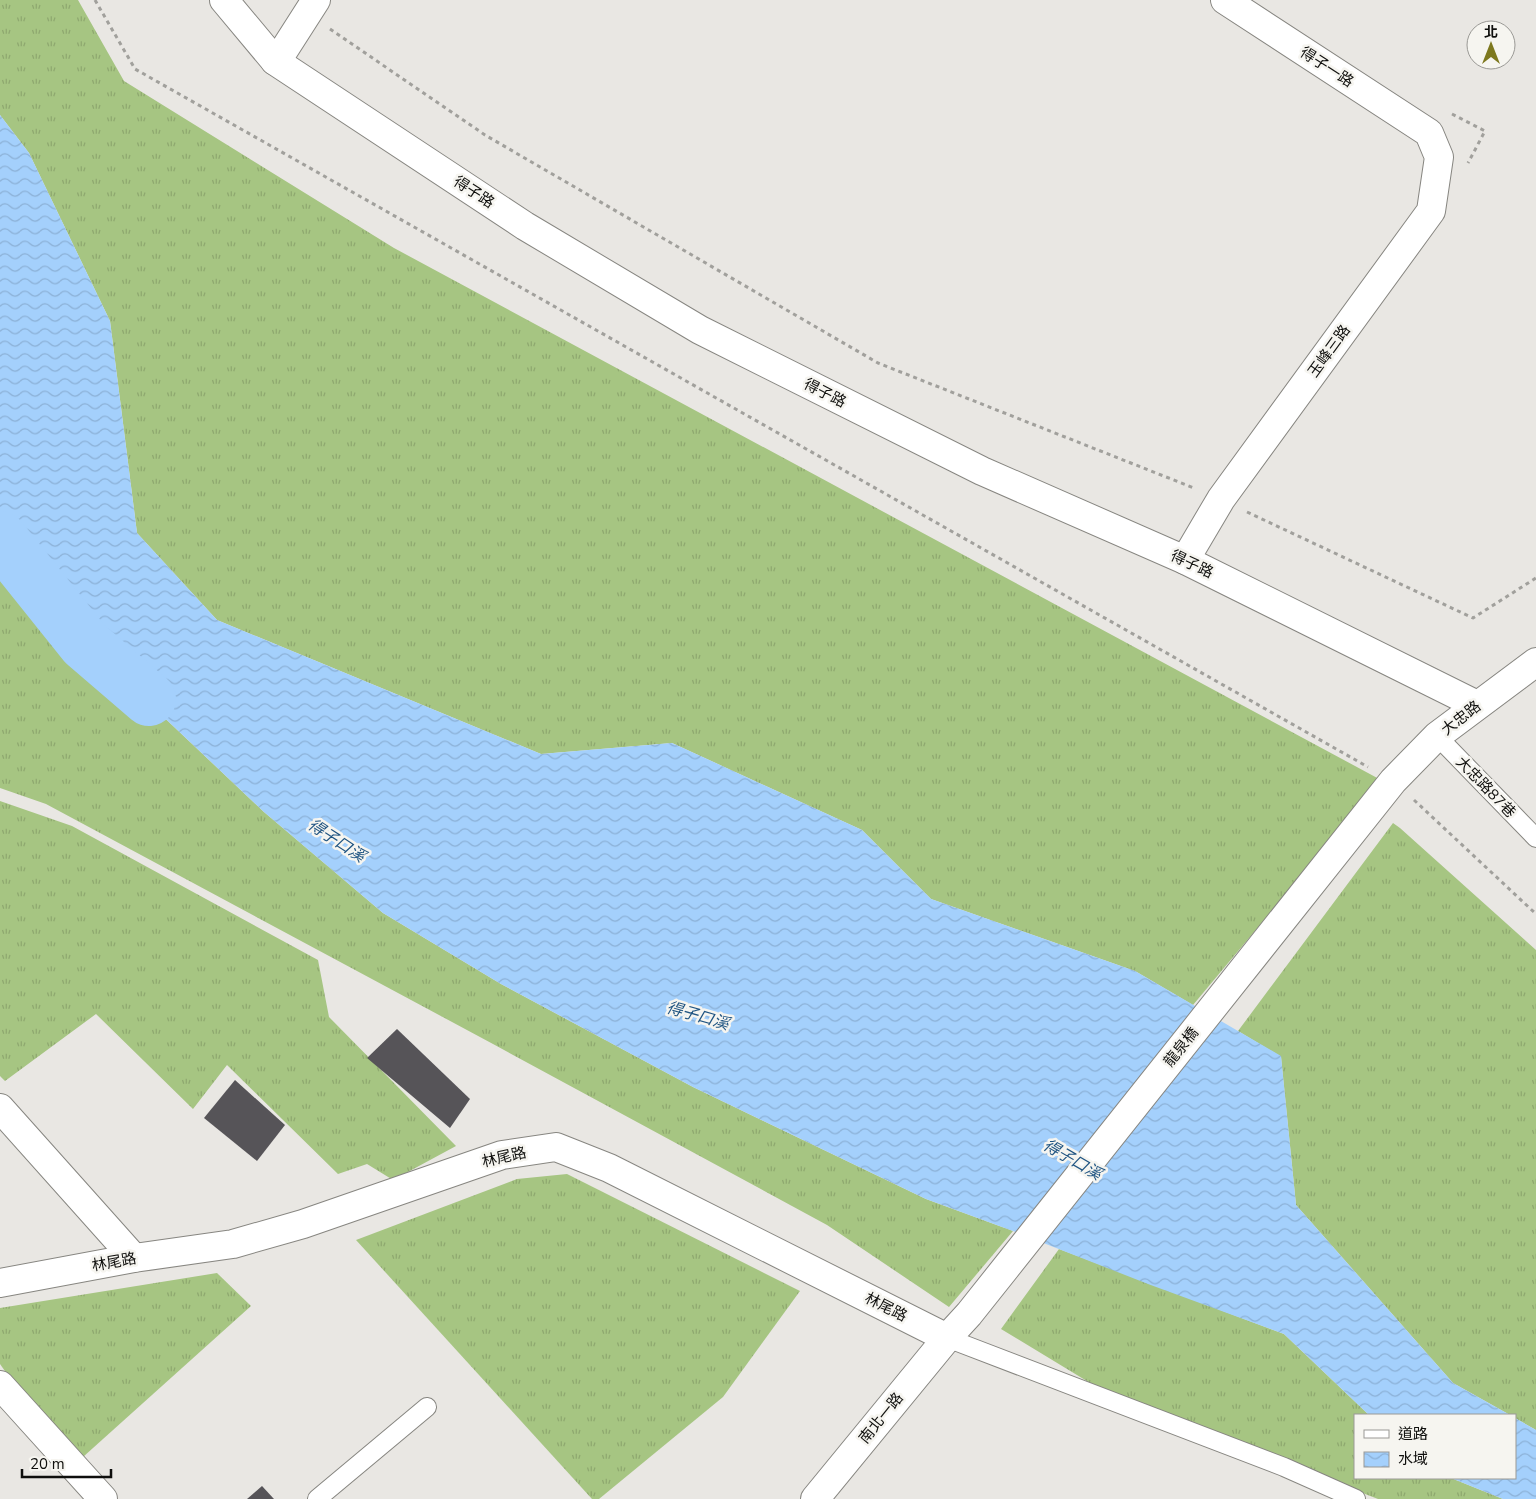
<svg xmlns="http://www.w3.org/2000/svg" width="1536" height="1499" font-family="'Nunito Sans','Noto Sans TC',sans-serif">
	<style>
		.grass { fill: url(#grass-tufts) }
		.water { fill: url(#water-waves) }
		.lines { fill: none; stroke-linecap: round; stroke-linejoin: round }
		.river { stroke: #a4d0fc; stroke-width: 54 }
		.building { fill: #565458 }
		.service-casing { stroke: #878681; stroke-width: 20 }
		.minor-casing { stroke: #878681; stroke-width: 30 }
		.tertiary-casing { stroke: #878681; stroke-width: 30 }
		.path { stroke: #a1a09c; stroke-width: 3; stroke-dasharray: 4 4; stroke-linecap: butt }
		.service { stroke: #fff; stroke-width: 18 }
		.minor { stroke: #fff; stroke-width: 28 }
		.tertiary { stroke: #fff; stroke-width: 28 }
		.labels { text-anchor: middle; stroke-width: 5; stroke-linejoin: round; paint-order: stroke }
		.street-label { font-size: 15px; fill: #0f0f0d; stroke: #f6f5f0 }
		.water-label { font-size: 16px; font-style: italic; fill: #1f5482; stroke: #f6f5f0 }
	</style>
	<defs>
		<pattern id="grass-tufts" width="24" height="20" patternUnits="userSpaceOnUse" patternTransform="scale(1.25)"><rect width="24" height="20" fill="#a6c582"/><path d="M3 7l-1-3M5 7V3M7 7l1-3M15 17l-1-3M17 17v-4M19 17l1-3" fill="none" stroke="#8ea86f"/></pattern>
		<pattern id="water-waves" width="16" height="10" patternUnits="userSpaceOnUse" patternTransform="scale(1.25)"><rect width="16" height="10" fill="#a4d0fc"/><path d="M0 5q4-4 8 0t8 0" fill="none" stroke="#8cb1d7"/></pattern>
	</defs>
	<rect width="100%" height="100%" fill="#e9e7e3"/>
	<g class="grass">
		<path d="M0,0H78L124,81L394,248L1381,780L1193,1005L1135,971L931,899L862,830L672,743L541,754L217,620L137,533L110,321L29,153L0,115Z"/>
		<path d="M0,526L78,636L264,812L383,913L501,984L693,1087L926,1199L1013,1231L949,1307L827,1225L493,1044L46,804L0,788Z"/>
		<path d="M0,801L72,826L318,960L329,1017L456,1146L393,1180L367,1164L338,1174L227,1065L193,1109L96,1014L5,1081L0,1076Z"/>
		<path d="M1393,823L1400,828L1536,950V1430L1515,1418V1415H1510L1453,1383L1296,1205L1281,1057L1238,1031Z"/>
		<path d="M567,1174L800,1291L723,1397L599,1499H592L356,1240L517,1179Z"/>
		<path d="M1059,1249L1284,1334L1369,1415H1355V1478H1451L1503,1499H1378L1215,1436L1100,1389L1001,1329Z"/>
		<path d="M217,1273L251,1306L83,1457L16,1387L0,1364V1308Z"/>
	</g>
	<g class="water">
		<path d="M0,115L29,153L110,321L137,533L217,620L541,754L672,743L862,830L931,899L1135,971L1281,1056L1296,1205L1453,1383L1510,1415H1369L1284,1334L1148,1284L1013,1231L926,1199L693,1087L501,984L383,913L264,812L78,636L0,526Z"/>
		<path d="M1515,1418L1536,1430V1499H1503L1451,1478H1515Z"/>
	</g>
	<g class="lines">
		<path class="river" d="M0,538L85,644L149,699"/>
	</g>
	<g class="building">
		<path d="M397,1029L470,1099L450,1128L367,1058Z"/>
		<path d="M235,1080L285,1125L257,1161L204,1118Z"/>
		<path d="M262,1486L274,1499H247Z"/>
	</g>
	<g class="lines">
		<defs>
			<g id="service">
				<path d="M1437,736L1536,838"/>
				<path d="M947,1338L1284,1467L1356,1499"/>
				<path d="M317,1499L427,1407"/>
			</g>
			<g id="minor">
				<path d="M224,0L275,61L525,226L700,330L982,471L1185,560L1477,705"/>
				<path d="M275,61L284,50L316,0"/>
				<path d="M1185,560L1221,499L1431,211L1439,157L1429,133L1225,0"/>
				<path d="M0,1108L134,1258"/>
				<path d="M0,1385L103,1499"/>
				<path d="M815,1499L947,1338"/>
			</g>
			<path id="tertiary" d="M0,1283L134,1258L233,1244L303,1224L502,1155L556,1147L609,1168L947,1338L969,1314L1393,781L1437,736L1536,662"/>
		</defs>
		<use href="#service" class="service-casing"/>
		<use href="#minor" class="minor-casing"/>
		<use href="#tertiary" class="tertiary-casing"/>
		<g class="path">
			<path d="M95,0L135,69L1368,767"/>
			<path d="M330,29L485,135L878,363L1194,488"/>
			<path d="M1452,114L1485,131L1468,163"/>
			<path d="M1247,512L1473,618L1536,578"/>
			<path d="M1414,800L1536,914"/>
		</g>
		<use href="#service" class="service"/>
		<use href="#minor" class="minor"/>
		<use href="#tertiary" class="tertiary"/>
	</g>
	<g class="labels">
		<g class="street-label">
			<text transform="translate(1327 67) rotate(33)" y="5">得子一路</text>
			<text transform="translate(474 192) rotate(33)" y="5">得子路</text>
			<text transform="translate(1329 351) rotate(-54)" y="5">玉峰三路</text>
			<text transform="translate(825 393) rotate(27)" y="5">得子路</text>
			<text transform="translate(1192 564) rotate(25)" y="5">得子路</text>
			<text transform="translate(1461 718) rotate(-38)" y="5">大忠路</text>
			<text transform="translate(1486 787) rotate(46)" y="5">大忠路87巷</text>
			<text transform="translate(1181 1047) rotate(-51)" y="5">龍泉橋</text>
			<text transform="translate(504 1157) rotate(-13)" y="5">林尾路</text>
			<text transform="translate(114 1262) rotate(-10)" y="5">林尾路</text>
			<text transform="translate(886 1307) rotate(27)" y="5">林尾路</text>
			<text transform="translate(881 1418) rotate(-51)" y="5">南北一路</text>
		</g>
		<g class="water-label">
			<text transform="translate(337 840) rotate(33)" y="6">得子口溪</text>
			<text transform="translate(698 1015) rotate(16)" y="6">得子口溪</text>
			<text transform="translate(1073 1159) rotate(30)" y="6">得子口溪</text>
		</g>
	</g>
	<rect x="1354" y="1414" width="162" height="65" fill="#f6f5f0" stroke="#9a9995"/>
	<rect x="1364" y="1430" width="25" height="8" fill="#ffffff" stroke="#9a9995"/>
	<text x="1398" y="1439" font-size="15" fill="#0f0f0d">道路</text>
	<rect x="1364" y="1452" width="25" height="15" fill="url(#water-waves)" stroke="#9a9995"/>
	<text x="1398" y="1464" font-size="15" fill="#0f0f0d">水域</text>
	<g transform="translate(1491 45)"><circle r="24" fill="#f6f5f0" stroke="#9a9995"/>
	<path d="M0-4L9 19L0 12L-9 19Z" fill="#7d781e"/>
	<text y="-8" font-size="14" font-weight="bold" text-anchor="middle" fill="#0f0f0d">北</text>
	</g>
	<path d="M22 1469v8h89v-8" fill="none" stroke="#0f0f0d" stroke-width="2.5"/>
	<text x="30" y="1469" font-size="15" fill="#0f0f0d" stroke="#f6f5f0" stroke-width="4" paint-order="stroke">20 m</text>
</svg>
